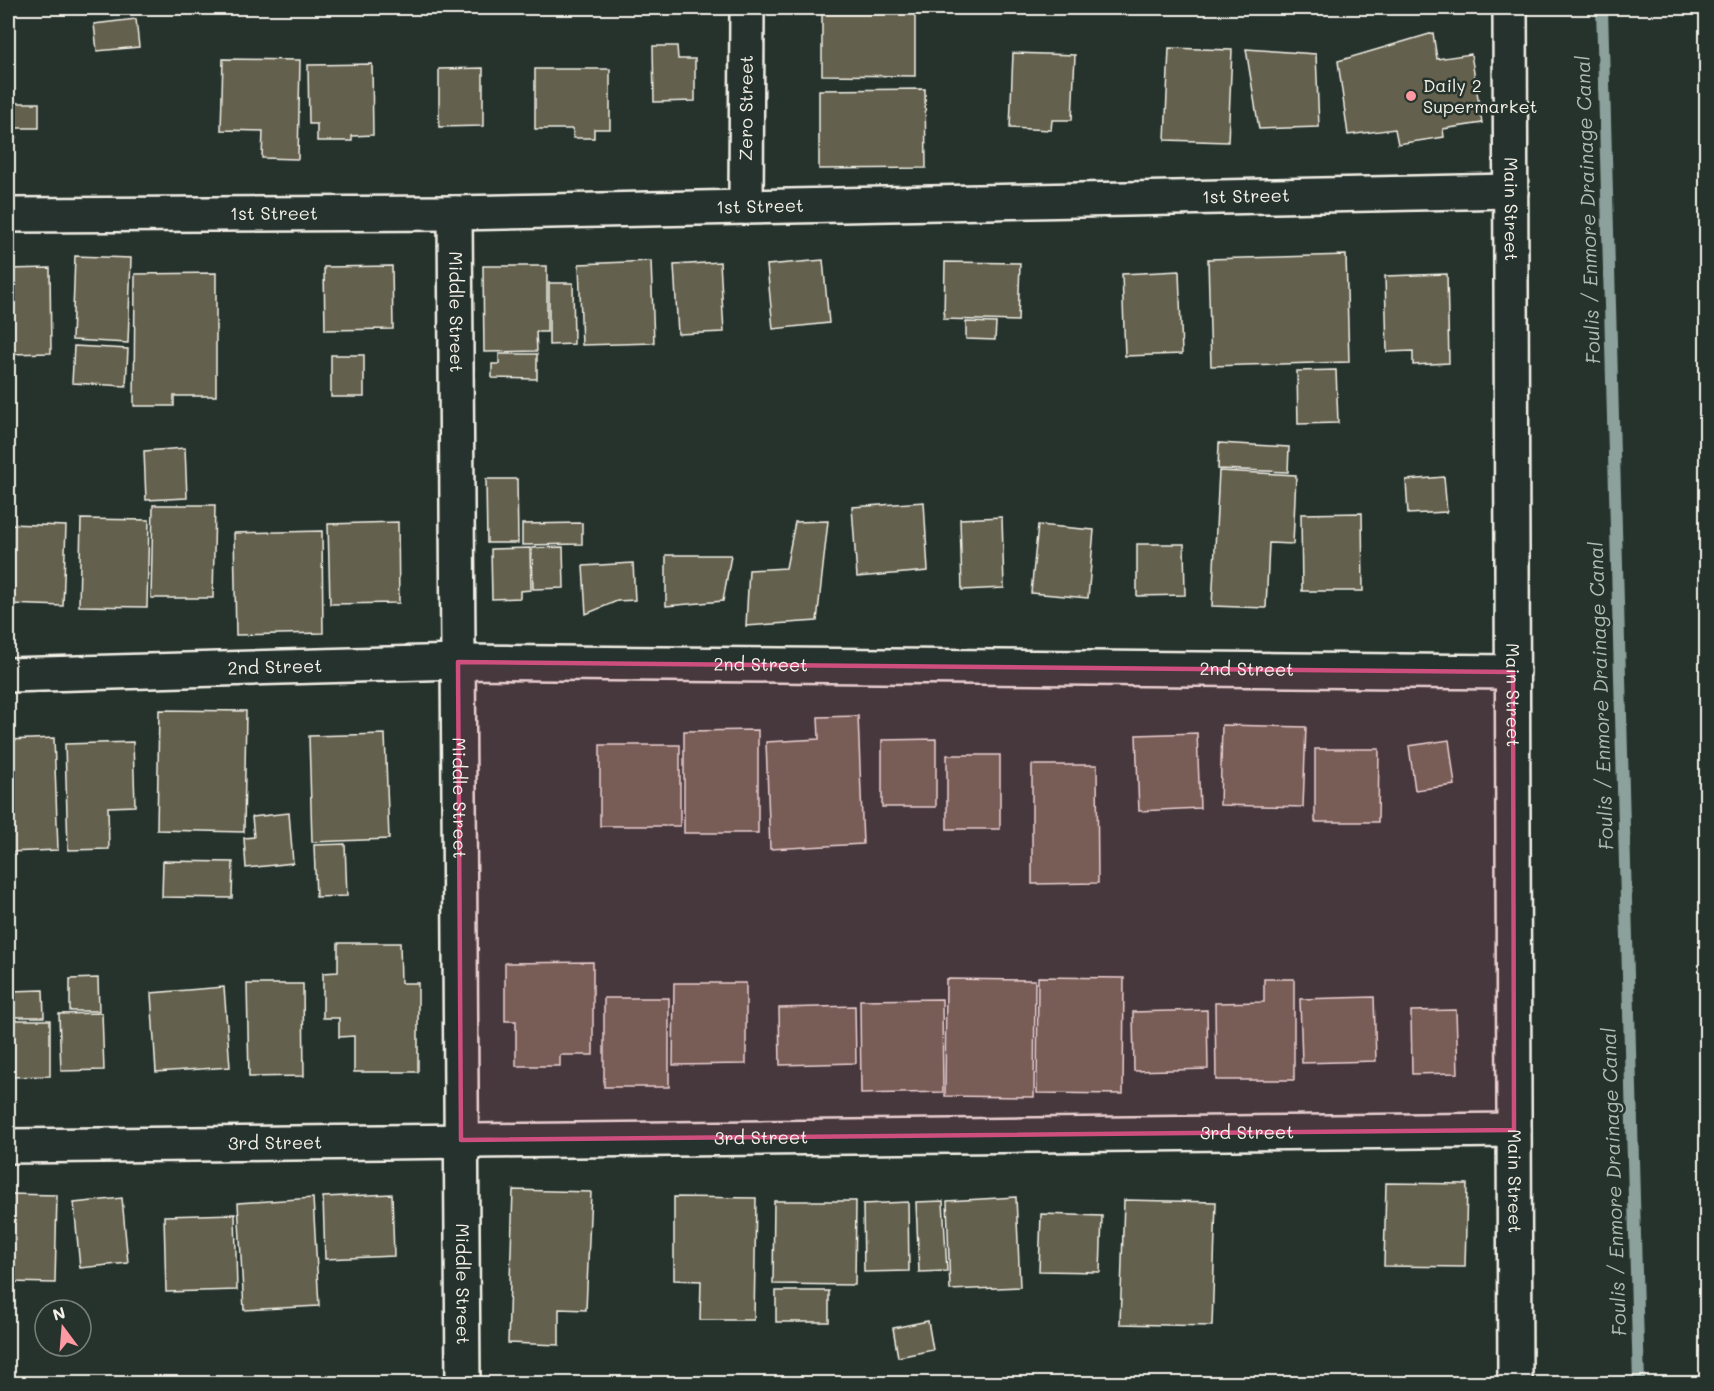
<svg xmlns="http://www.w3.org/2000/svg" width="1714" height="1391" font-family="Mali,sans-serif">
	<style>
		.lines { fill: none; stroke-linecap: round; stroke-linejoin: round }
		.stream { stroke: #8ca19c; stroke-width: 12 }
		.building { fill: #64604d; stroke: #f4f1e8; stroke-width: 1.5 }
		.minor-casing { stroke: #f4f1e8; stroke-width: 38 }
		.minor { stroke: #26332d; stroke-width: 33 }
		.marked { fill: #ce4e7e; fill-opacity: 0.2; stroke: #ce4e7e; stroke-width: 4.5; stroke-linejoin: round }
		.poi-dot { fill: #ff9aa2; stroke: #26332d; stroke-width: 2 }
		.labels { text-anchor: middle; stroke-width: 5; stroke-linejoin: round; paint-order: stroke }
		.poi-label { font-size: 18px; fill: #f4f1e8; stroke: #26332d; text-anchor: start }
		.street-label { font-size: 18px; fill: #f4f1e8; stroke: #26332d }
		.water-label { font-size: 20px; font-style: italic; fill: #aebbb5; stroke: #26332d }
	</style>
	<rect width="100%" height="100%" fill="#26332d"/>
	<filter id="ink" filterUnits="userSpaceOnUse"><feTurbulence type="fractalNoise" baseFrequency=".0167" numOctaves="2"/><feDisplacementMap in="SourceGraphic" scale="12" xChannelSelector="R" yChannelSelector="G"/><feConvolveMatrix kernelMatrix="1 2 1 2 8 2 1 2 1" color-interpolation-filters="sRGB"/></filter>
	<g filter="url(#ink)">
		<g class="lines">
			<path class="stream" d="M1602,8L1639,1384"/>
		</g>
		<g class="building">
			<path d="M822,8H915V76L822,75Z"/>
			<path d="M136,19L139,47L97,51L94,24Z"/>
			<path d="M1433,33L1437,59L1471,54L1482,123L1443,129L1444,137L1398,144L1395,129L1348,135L1338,61Z"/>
			<path d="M653,46H677L678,59H695V101L654,102Z"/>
			<path d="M1169,48L1232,50L1228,142L1165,140Z"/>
			<path d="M1246,49L1316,54L1319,127L1259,129Z"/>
			<path d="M1013,53L1075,55L1072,120H1052L1051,130L1010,128Z"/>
			<path d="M223,59L300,60L298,159L262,158L263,131L221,130Z"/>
			<path d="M372,64L373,135L352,136V141H317V124H309L308,65Z"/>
			<path d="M483,68V126L439,127V69Z"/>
			<path d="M535,69H610V129H594V138H573V129H535Z"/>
			<path d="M925,89L926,168L819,169V90Z"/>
			<path d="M8,103H39V128H16V137H8Z"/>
			<path d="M1346,255L1349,362L1211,366L1208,259Z"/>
			<path d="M75,256L131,258L128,343L72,340Z"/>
			<path d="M823,260L829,323L773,329L767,265Z"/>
			<path d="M651,261L654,343L582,345L579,264Z"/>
			<path d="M720,262L724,332L678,334L674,265Z"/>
			<path d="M945,262L1020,263L1018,321L944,319Z"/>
			<path d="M392,266L393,329L325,330L324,267Z"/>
			<path d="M483,266H547V332H536L537,351L484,352Z"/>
			<path d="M50,268L51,353L8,354V269Z"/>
			<path d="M1179,271L1182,354L1125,356L1122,274Z"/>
			<path d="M216,273V396H174V406H134L135,274Z"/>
			<path d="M1447,274L1449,363L1413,365V351L1387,352L1385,276Z"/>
			<path d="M549,283H573L574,344L549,345Z"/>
			<path d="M966,322L996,323L995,340L966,339Z"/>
			<path d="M74,346L128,349L126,386L72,383Z"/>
			<path d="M499,354H537V379L492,378V364H499Z"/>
			<rect x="331" y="355" width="33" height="42"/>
			<path d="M1336,370L1338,423L1298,424L1297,371Z"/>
			<path d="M1219,443L1289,447L1288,472L1218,469Z"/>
			<path d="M185,448L187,498L146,500L144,451Z"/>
			<path d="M1219,471L1296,475L1293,544L1269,543L1266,608L1212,606Z"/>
			<path d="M1444,477L1447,512L1408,514L1406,480Z"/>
			<path d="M486,479H517L518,543H487Z"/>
			<path d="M924,502L928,571L857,577L852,507Z"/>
			<path d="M153,505H215L213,598H151Z"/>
			<path d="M1362,513L1363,591H1302L1301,514Z"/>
			<path d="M1002,517L1004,588L962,590L960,519Z"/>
			<path d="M81,519L149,520L147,607L79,606Z"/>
			<path d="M828,521L817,621L746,626L749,570L786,568L795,522Z"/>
			<path d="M398,522L399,603L330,604L328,524Z"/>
			<path d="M582,523V544L522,545V524Z"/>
			<path d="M8,524L66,526L63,606L8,604Z"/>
			<path d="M1038,525L1094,530L1088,598L1031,593Z"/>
			<path d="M322,531L323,633L236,635L234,533Z"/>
			<path d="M1137,544H1184L1185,595L1137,596Z"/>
			<path d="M563,547L564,588L533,589L532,548Z"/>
			<path d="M530,548L531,590L520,591V598L492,599L491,549Z"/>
			<path d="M666,555H731L723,601L666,606Z"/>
			<path d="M633,563L635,600L617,601L586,614L583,566Z"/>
			<path d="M159,710L246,711L244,832L157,830Z"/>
			<path d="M858,716L863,844L770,849L766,742L819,739L818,717Z"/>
			<path d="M1222,725L1306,727L1303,807L1220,805Z"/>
			<path d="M758,730V833H684V731Z"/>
			<path d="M1197,733L1200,808L1139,811L1136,735Z"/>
			<path d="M385,734L389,839L312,842L309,736Z"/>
			<path d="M54,738L58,850L8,852V740Z"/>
			<path d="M936,739V807H882V740Z"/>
			<path d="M1449,740L1455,785L1415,790L1409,746Z"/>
			<path d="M133,742L135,806L108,807L109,849L68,850L65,744Z"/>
			<rect x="600" y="745" width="80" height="81"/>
			<path d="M1315,749H1379L1378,822H1315Z"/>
			<rect x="947" y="755" width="53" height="74"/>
			<path d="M1032,765H1097L1098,883L1032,884Z"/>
			<path d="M289,813L293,863L246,868L244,838L254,837L252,817Z"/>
			<path d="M345,844L347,896L316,897L314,845Z"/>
			<path d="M163,861L233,862L232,898L162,897Z"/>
			<path d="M338,943H400L401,983H418V1072H354V1036L339,1037V1018H323V973L338,972Z"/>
			<path d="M593,962V1055H560V1066H516V1021H505V963Z"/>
			<path d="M1038,977L1124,978L1123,1094L1037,1093Z"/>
			<path d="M98,978L99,1011H70V979Z"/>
			<path d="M946,979L1035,980L1034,1097L945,1096Z"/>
			<path d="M1264,979H1294V1080H1216L1215,1003L1264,1002Z"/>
			<path d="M674,983H746V1064L673,1065Z"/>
			<path d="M247,984H303L304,1076L249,1077Z"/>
			<path d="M224,987L230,1067L156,1072L151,993Z"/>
			<path d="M43,990L44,1017H11L10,991Z"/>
			<path d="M1374,997L1376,1061L1302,1063L1300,999Z"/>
			<rect x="604" y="998" width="65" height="89"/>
			<path d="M942,999L943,1092L861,1094L860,1000Z"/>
			<path d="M855,1006L856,1063L780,1065L779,1008Z"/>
			<path d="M1207,1010L1208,1069L1134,1071L1133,1012Z"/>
			<path d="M1456,1010L1458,1073L1412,1074L1411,1011Z"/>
			<path d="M102,1013L104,1070L61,1071L59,1014Z"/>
			<path d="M9,1020H50V1076L10,1077Z"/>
			<path d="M1386,1183L1467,1184L1465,1267L1384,1266Z"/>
			<path d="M513,1190L591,1192L586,1310L559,1309V1345L508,1343Z"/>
			<path d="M8,1194L57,1195L55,1283L8,1282Z"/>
			<path d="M392,1194L394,1256L325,1259L323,1197Z"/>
			<path d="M674,1197L756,1198L754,1320H700L701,1281L674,1280Z"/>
			<path d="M1016,1197L1020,1287L950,1290L947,1201Z"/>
			<path d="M122,1198L128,1263L80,1268L74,1203Z"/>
			<path d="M313,1198L319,1306L244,1310L238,1203Z"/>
			<path d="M1124,1200L1216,1202L1212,1326L1120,1324Z"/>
			<path d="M774,1201H856L855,1285L773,1284Z"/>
			<path d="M943,1201L947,1271L919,1272L916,1202Z"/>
			<path d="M908,1202L909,1271L864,1272L863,1204Z"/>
			<path d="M235,1214L237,1290L166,1292L164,1216Z"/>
			<path d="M1041,1214L1102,1216L1100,1272L1039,1271Z"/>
			<rect x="776" y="1291" width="53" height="31"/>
			<path d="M928,1321L933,1350L898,1357L893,1328Z"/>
		</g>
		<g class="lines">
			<defs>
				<g id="minor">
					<path id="s1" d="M1510,8L1515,1384"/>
					<path id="s2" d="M746,207L747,8"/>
					<path id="s3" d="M455,213L463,1384"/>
					<path id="s4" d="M8,215L455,213L1511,191"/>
					<path id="s5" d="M8,675L458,662L1513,672"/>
					<path id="s6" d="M8,1146L1514,1130"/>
				</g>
			</defs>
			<use href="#minor" class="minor-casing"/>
			<use href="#minor" class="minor"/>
		</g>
	</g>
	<path class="marked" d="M458,662L1513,672L1514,1130L461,1140Z"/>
	<circle class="poi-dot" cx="1411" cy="96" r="6"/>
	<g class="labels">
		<g class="poi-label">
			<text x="1423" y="92">Daily 2<tspan x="1423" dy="21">Supermarket</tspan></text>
		</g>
		<g class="street-label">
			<text dy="6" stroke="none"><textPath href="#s2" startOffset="99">Zero Street</textPath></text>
			<text dy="6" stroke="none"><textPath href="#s4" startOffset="1238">1st Street</textPath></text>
			<text dy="6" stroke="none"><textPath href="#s4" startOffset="752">1st Street</textPath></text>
			<text dy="6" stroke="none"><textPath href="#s1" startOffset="201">Main Street</textPath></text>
			<text dy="6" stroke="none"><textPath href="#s4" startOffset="266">1st Street</textPath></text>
			<text dy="6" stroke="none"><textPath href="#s3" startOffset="99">Middle Street</textPath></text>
			<text dy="6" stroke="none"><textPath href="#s5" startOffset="753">2nd Street</textPath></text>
			<text dy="6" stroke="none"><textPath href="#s5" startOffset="267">2nd Street</textPath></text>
			<text dy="6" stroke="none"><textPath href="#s5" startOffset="1239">2nd Street</textPath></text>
			<text dy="6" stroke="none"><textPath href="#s1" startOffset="687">Main Street</textPath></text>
			<text dy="6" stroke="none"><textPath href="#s3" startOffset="585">Middle Street</textPath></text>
			<text dy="6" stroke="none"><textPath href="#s6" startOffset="1239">3rd Street</textPath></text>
			<text dy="6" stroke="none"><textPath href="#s6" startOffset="753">3rd Street</textPath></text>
			<text dy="6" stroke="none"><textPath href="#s6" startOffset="267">3rd Street</textPath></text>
			<text dy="6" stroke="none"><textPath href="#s1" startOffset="1173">Main Street</textPath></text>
			<text dy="6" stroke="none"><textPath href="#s3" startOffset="1071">Middle Street</textPath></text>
		</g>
		<g class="water-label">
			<text transform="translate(1588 210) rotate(-92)" y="7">Foulis / Enmore Drainage Canal</text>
			<text transform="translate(1601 696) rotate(-92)" y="7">Foulis / Enmore Drainage Canal</text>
			<text transform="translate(1614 1182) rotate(-92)" y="7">Foulis / Enmore Drainage Canal</text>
		</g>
	</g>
	<rect width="1714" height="1391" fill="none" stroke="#26332d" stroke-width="30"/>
	<rect x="15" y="15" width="1684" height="1361" fill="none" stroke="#f4f1e8" stroke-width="2" filter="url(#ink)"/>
	<g transform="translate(63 1328) rotate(344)"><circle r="28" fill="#26332d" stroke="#787f78" stroke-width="1.5"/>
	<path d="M0-4.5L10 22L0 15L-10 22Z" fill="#ff9aa2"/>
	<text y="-9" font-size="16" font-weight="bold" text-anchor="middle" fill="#f4f1e8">N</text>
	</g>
</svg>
